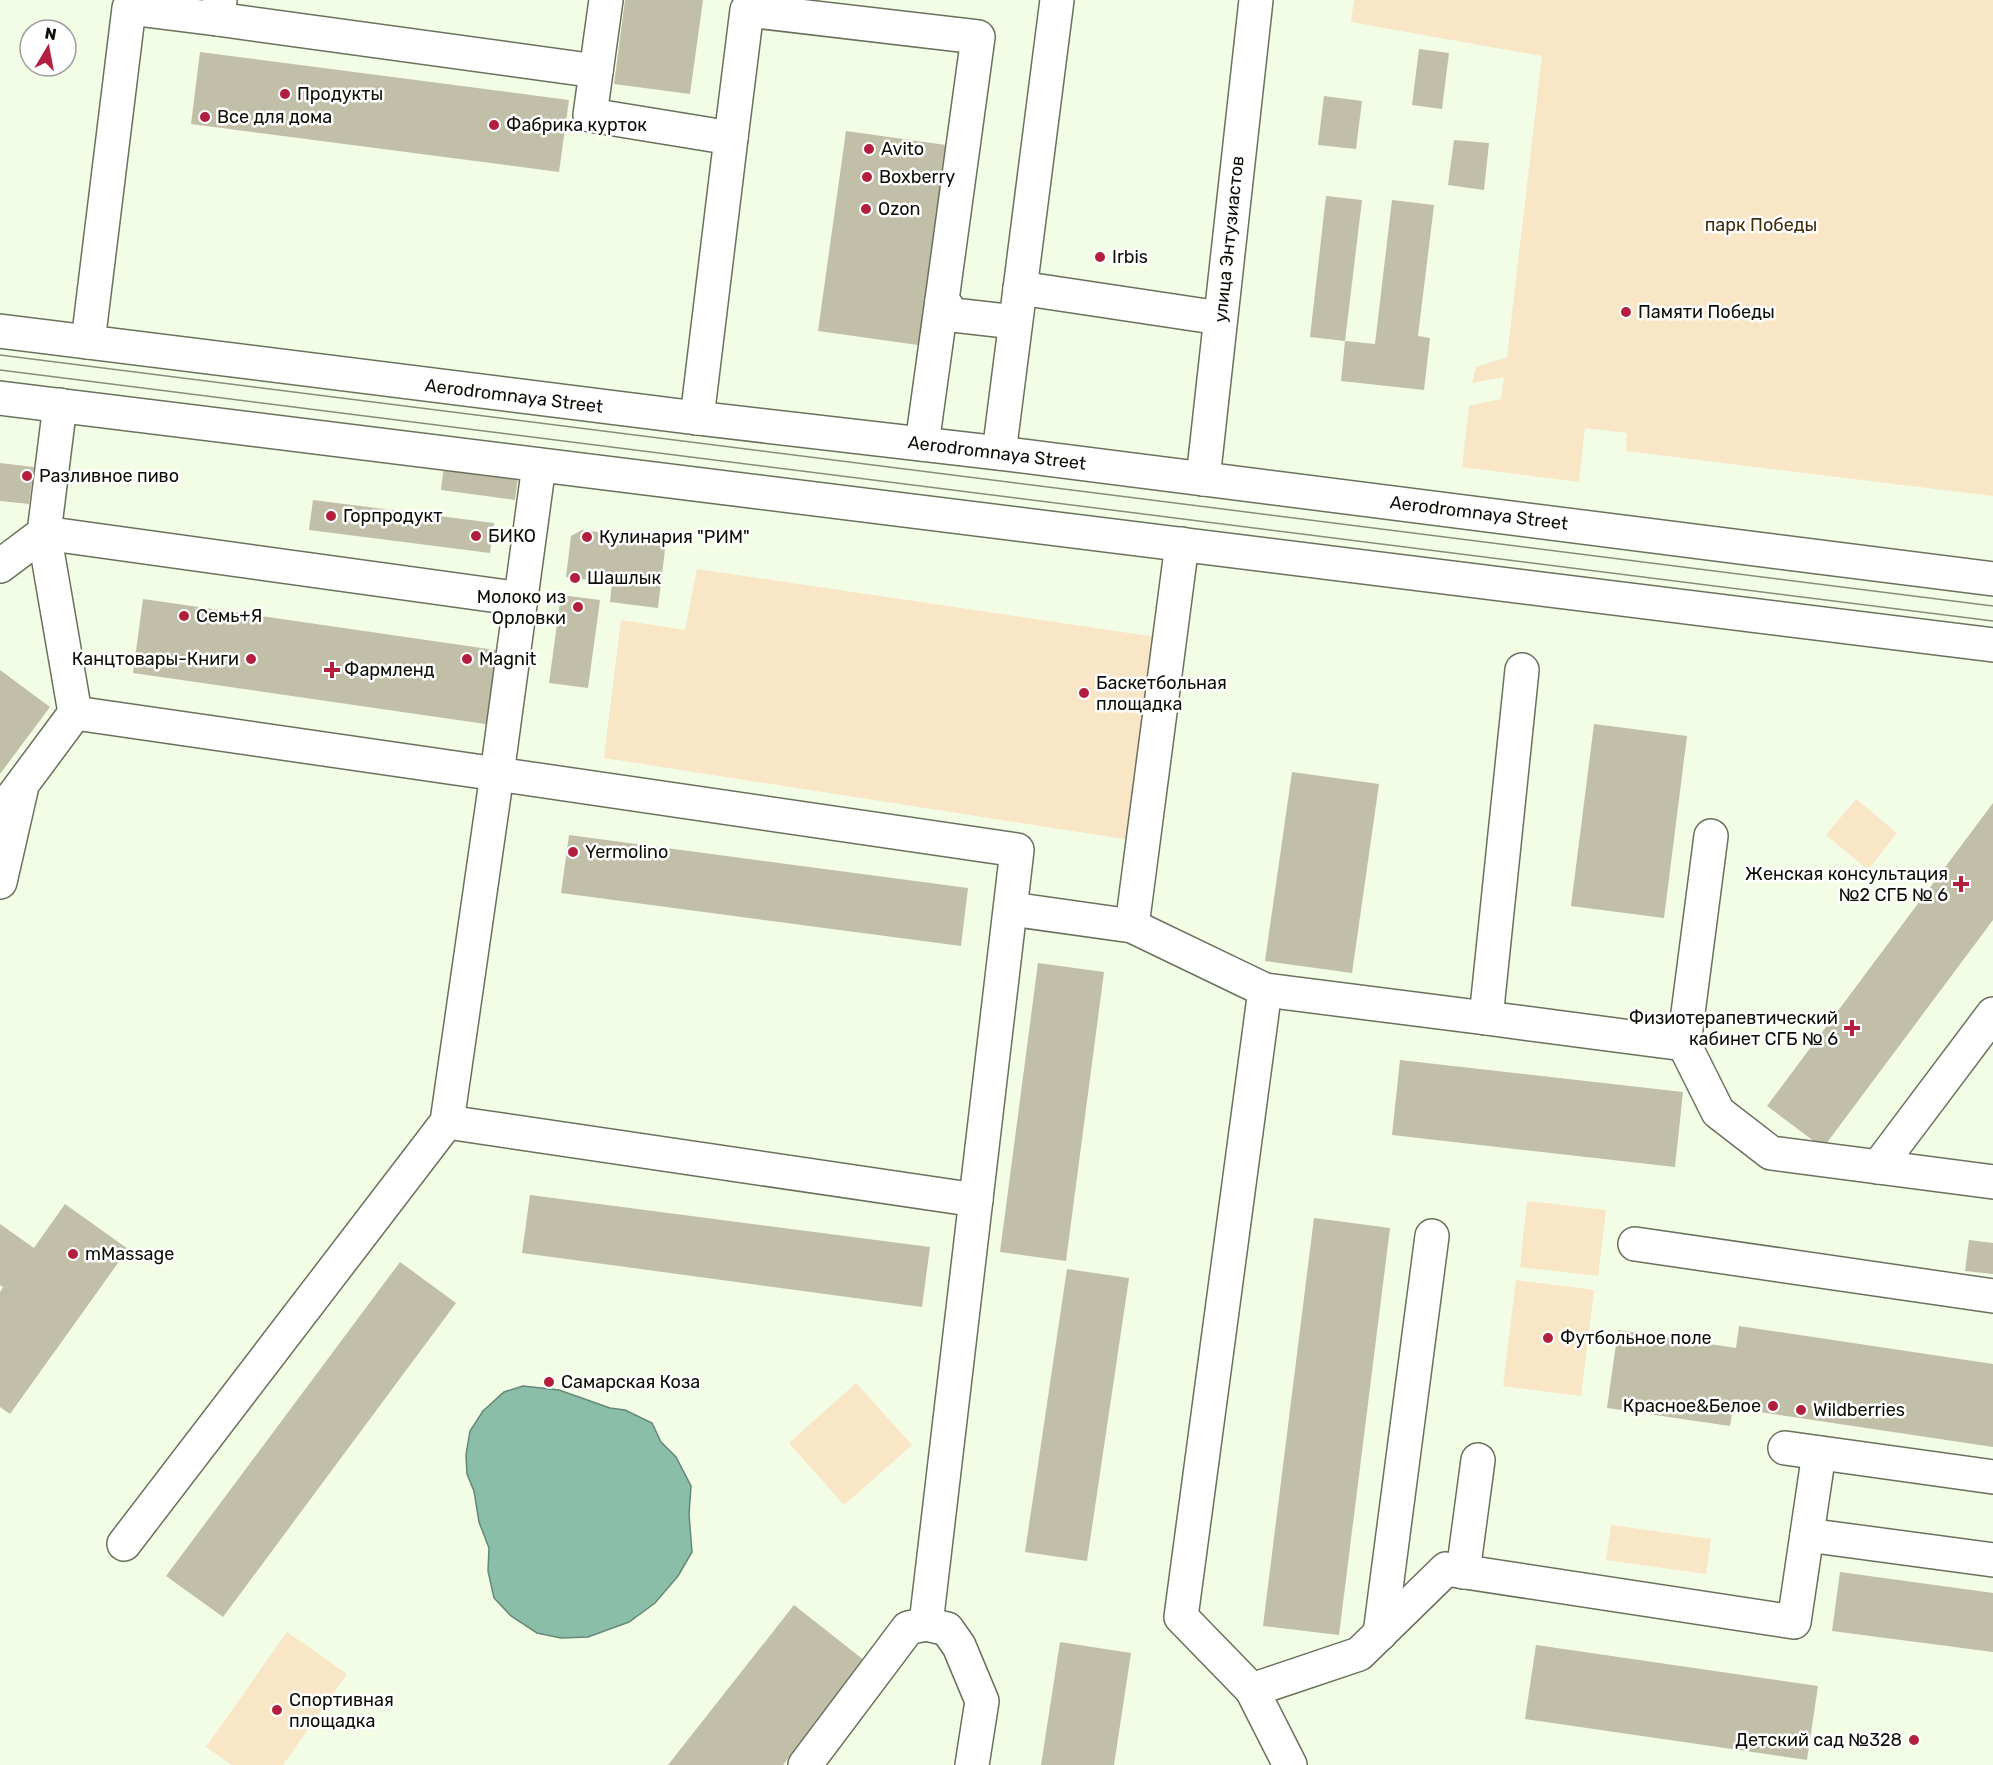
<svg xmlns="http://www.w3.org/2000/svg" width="1993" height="1765" font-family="Rubik,sans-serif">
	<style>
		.green { fill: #f9e6c7 }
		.water { fill: #8abea8; stroke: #648978; stroke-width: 1.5 }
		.building { fill: #c2bfa9 }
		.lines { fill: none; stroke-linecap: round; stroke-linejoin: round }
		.minor-casing { stroke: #69705d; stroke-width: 36 }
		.major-casing { stroke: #69705d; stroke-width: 36 }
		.minor { stroke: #fff; stroke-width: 33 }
		.major { stroke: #fff; stroke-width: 33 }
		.tram { stroke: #868b7c; stroke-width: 1.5 }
		.poi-dot { fill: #b21f3e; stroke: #fff; stroke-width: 2 }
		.labels { text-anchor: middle; stroke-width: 5; stroke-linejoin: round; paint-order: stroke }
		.poi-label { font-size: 18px; fill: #0c0e07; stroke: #fff; text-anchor: start }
		.park-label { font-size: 18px; fill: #402e0a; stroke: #fff }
		.street-label { font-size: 18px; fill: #0c0e07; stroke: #fff }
	</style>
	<rect width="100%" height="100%" fill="#f3fce5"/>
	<g class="green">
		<path d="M1354,0H1993V496L1626,451L1627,433L1585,428L1579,482L1462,467L1469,406L1501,399L1504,377L1472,383L1476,367L1507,357L1542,56L1351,22Z"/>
		<path d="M697,569L1163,638L1137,841L604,758L621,620L685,630Z"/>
		<path d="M1856,799L1897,833L1868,870L1826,835Z"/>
		<path d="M1527,1201L1606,1210L1598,1276L1520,1267Z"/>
		<path d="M1516,1280L1594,1290L1581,1396L1503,1386Z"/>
		<path d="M856,1383L912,1445L844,1505L789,1443Z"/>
		<path d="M1611,1525L1711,1539L1706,1574L1606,1560Z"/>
		<path d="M287,1632L347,1674L283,1765H232L206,1747Z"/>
	</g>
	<path class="water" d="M523,1386L559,1390L610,1408L625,1410L652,1423L661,1442L676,1457L691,1486L689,1514L692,1552L678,1576L655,1603L629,1622L588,1637L561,1638L537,1633L511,1616L494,1598L488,1571L489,1548L479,1522L474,1491L467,1474L466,1455L470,1431L483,1411L504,1392Z"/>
	<g class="building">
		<path d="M625,0H703L690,94L614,84Z"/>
		<path d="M1419,49L1449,53L1442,109L1412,105Z"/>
		<path d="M200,52L569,100L559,172L191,124Z"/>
		<path d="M1324,96L1362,101L1356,149L1318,145Z"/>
		<path d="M846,131L946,145L918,345L818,331Z"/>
		<path d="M1454,140L1489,143L1484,190L1448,185Z"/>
		<path d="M1326,196L1362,200L1345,341L1310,337Z"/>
		<path d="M1392,200L1434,205L1418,336L1430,338L1424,390L1341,381L1345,341L1375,344Z"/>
		<path d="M0,463L34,467L29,504L0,501Z"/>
		<path d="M444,466L518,476L515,500L441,490Z"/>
		<path d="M313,500L494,523L490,553L309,530Z"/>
		<path d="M582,530L666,541L658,608L610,602L612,583L566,577L571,536Z"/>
		<path d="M561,595L600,600L588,688L549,683Z"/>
		<path d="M143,599L509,652L499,726L133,673Z"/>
		<path d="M0,670L50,707L0,774Z"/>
		<path d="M1594,724L1687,736L1664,918L1571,906Z"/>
		<path d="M1292,772L1379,784L1352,973L1265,961Z"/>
		<path d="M1993,803V920L1823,1148L1767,1106Z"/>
		<path d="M569,835L968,888L961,946L561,893Z"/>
		<path d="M1038,963L1104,972L1066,1261L1000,1252Z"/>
		<path d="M1400,1060L1683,1092L1675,1167L1392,1135Z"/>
		<path d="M530,1195L930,1247L922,1307L522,1253Z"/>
		<path d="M65,1204L128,1249L10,1414L0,1407V1292L3,1287L0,1285V1224L34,1248Z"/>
		<path d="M1314,1218L1390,1228L1339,1635L1263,1626Z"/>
		<path d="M1969,1240L1993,1243V1274L1965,1271Z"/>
		<path d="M400,1262L456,1303L223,1617L166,1576Z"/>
		<path d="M1067,1269L1129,1278L1087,1561L1025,1552Z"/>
		<path d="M1739,1326L1993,1364V1447L1733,1408L1730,1426L1607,1408L1618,1330L1736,1348Z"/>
		<path d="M1840,1572L1993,1593V1652L1832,1631Z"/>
		<path d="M794,1605L865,1661L783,1765H668Z"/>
		<path d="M1060,1642L1131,1653L1114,1765H1041Z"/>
		<path d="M1536,1645L1818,1686L1807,1760L1525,1719Z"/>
	</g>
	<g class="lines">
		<defs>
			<g id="minor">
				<path d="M606,0L590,115L731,138L697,418"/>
				<path d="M217,19L596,71"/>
				<path d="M731,138L747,10L978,37L942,300L953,315L1015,322"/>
				<path d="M1020,288L1220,318"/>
				<path d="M88,342L129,8L217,19L220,0"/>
				<path d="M922,444L942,300"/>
				<path d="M999,453L1057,0"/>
				<path d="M0,566L44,533L60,405"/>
				<path d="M1522,670L1486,1018L1684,1044"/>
				<path d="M75,713L44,533L521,599"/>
				<path d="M0,814L75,713L497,774L539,465"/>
				<path d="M1711,836L1684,1044L1718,1112L1771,1153L1993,1182"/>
				<path d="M0,882L21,790"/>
				<path d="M1011,909L1132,926L1265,990L1486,1018"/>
				<path d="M1132,926L1182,544"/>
				<path d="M1265,990L1181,1617L1252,1690L1290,1765"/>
				<path d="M447,1122L976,1200"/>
				<path d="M1878,1167L1993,1014"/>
				<path d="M1635,1244L1993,1296"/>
				<path d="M1785,1448L1993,1477"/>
				<path d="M1807,1535L1993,1560"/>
				<path d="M124,1544L447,1122L497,774L1017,850L926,1624L908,1628L805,1765"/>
				<path d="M1463,1572L1478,1460"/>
				<path d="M926,1624L947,1629L959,1646L982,1701L972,1765"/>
				<path d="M1380,1634L1432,1236"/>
				<path d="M1252,1690L1359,1654L1446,1569L1794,1622L1819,1453"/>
			</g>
			<g id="major">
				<path d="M0,331L697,418L999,453L1993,579"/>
				<path d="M0,398L1993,645"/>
				<path d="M1203,479L1256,0"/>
			</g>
		</defs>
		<use href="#minor" class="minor-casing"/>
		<use href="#major" class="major-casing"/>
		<use href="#minor" class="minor"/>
		<use href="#major" class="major"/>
		<g class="tram">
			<path d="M0,355L1993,606"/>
			<path d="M0,370L1993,621"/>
		</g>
	</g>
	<g class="poi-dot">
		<circle cx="285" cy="94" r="6"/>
		<circle cx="205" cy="117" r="6"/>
		<circle cx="494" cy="125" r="6"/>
		<circle cx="869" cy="149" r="6"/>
		<circle cx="867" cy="177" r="6"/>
		<circle cx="866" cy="209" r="6"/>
		<circle cx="1100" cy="257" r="6"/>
		<circle cx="1626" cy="312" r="6"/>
		<circle cx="27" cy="476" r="6"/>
		<circle cx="331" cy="516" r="6"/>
		<circle cx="476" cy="536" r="6"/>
		<circle cx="587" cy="537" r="6"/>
		<circle cx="575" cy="578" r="6"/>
		<circle cx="578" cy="607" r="6"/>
		<circle cx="184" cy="616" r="6"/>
		<circle cx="251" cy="659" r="6"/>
		<circle cx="467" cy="659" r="6"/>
		<path d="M329 661h6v6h6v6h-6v6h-6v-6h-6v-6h6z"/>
		<circle cx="1084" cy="693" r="6"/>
		<circle cx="573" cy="852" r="6"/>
		<path d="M1958 875h6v6h6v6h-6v6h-6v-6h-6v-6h6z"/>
		<path d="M1849 1019h6v6h6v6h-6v6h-6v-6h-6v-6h6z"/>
		<circle cx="73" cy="1254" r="6"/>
		<circle cx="1548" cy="1338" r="6"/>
		<circle cx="549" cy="1382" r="6"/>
		<circle cx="1773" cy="1406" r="6"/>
		<circle cx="1801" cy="1410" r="6"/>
		<circle cx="277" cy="1710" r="6"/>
		<circle cx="1914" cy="1740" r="6"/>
	</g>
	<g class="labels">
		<g class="poi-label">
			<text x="297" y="100">Продукты</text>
			<text x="217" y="123">Все для дома</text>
			<text x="506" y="131">Фабрика курток</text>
			<text x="881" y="155">Avito</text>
			<text x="879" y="183">Boxberry</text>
			<text x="878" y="215">Ozon</text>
			<text x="1112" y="263">Irbis</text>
			<text x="1638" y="318">Памяти Победы</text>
			<text x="39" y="482">Разливное пиво</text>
			<text x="343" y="522">Горпродукт</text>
			<text x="488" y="542">БИКО</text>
			<text x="599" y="543">Кулинария "РИМ"</text>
			<text x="587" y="584">Шашлык</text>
			<text x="566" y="603" text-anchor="end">Молоко из<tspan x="566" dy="21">Орловки</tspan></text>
			<text x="196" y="622">Семь+Я</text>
			<text x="239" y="665" text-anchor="end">Канцтовары-Книги</text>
			<text x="479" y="665">Magnit</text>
			<text x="344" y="676">Фармленд</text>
			<text x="1096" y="689">Баскетбольная<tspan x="1096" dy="21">площадка</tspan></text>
			<text x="585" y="858">Yermolino</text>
			<text x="1948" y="880" text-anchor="end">Женская консультация<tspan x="1948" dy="21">№2 СГБ № 6</tspan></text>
			<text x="1838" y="1024" text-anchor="end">Физиотерапевтический<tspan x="1838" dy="21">кабинет СГБ № 6</tspan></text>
			<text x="85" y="1260">mMassage</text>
			<text x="1560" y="1344">Футбольное поле</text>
			<text x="561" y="1388">Самарская Коза</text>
			<text x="1761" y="1412" text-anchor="end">Красное&amp;Белое</text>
			<text x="1813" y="1416">Wildberries</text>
			<text x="289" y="1706">Спортивная<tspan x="289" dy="21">площадка</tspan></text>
			<text x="1902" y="1746" text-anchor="end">Детский сад №328</text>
		</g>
		<g class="park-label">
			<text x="1761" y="231">парк Победы</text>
		</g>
		<g class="street-label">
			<text transform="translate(1229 239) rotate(-84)" y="6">улица Энтузиастов</text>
			<text transform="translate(514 396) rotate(7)" y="6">Aerodromnaya Street</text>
			<text transform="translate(997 453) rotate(7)" y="6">Aerodromnaya Street</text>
			<text transform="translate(1479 513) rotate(7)" y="6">Aerodromnaya Street</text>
		</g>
	</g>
	<g transform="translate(48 48) rotate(10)"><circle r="28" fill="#ffffff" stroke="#9e9f9c" stroke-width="1.5"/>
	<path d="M0-4.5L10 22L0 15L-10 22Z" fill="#b21f3e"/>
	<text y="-9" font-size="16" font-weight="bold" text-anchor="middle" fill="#0c0e07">N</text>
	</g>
</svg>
